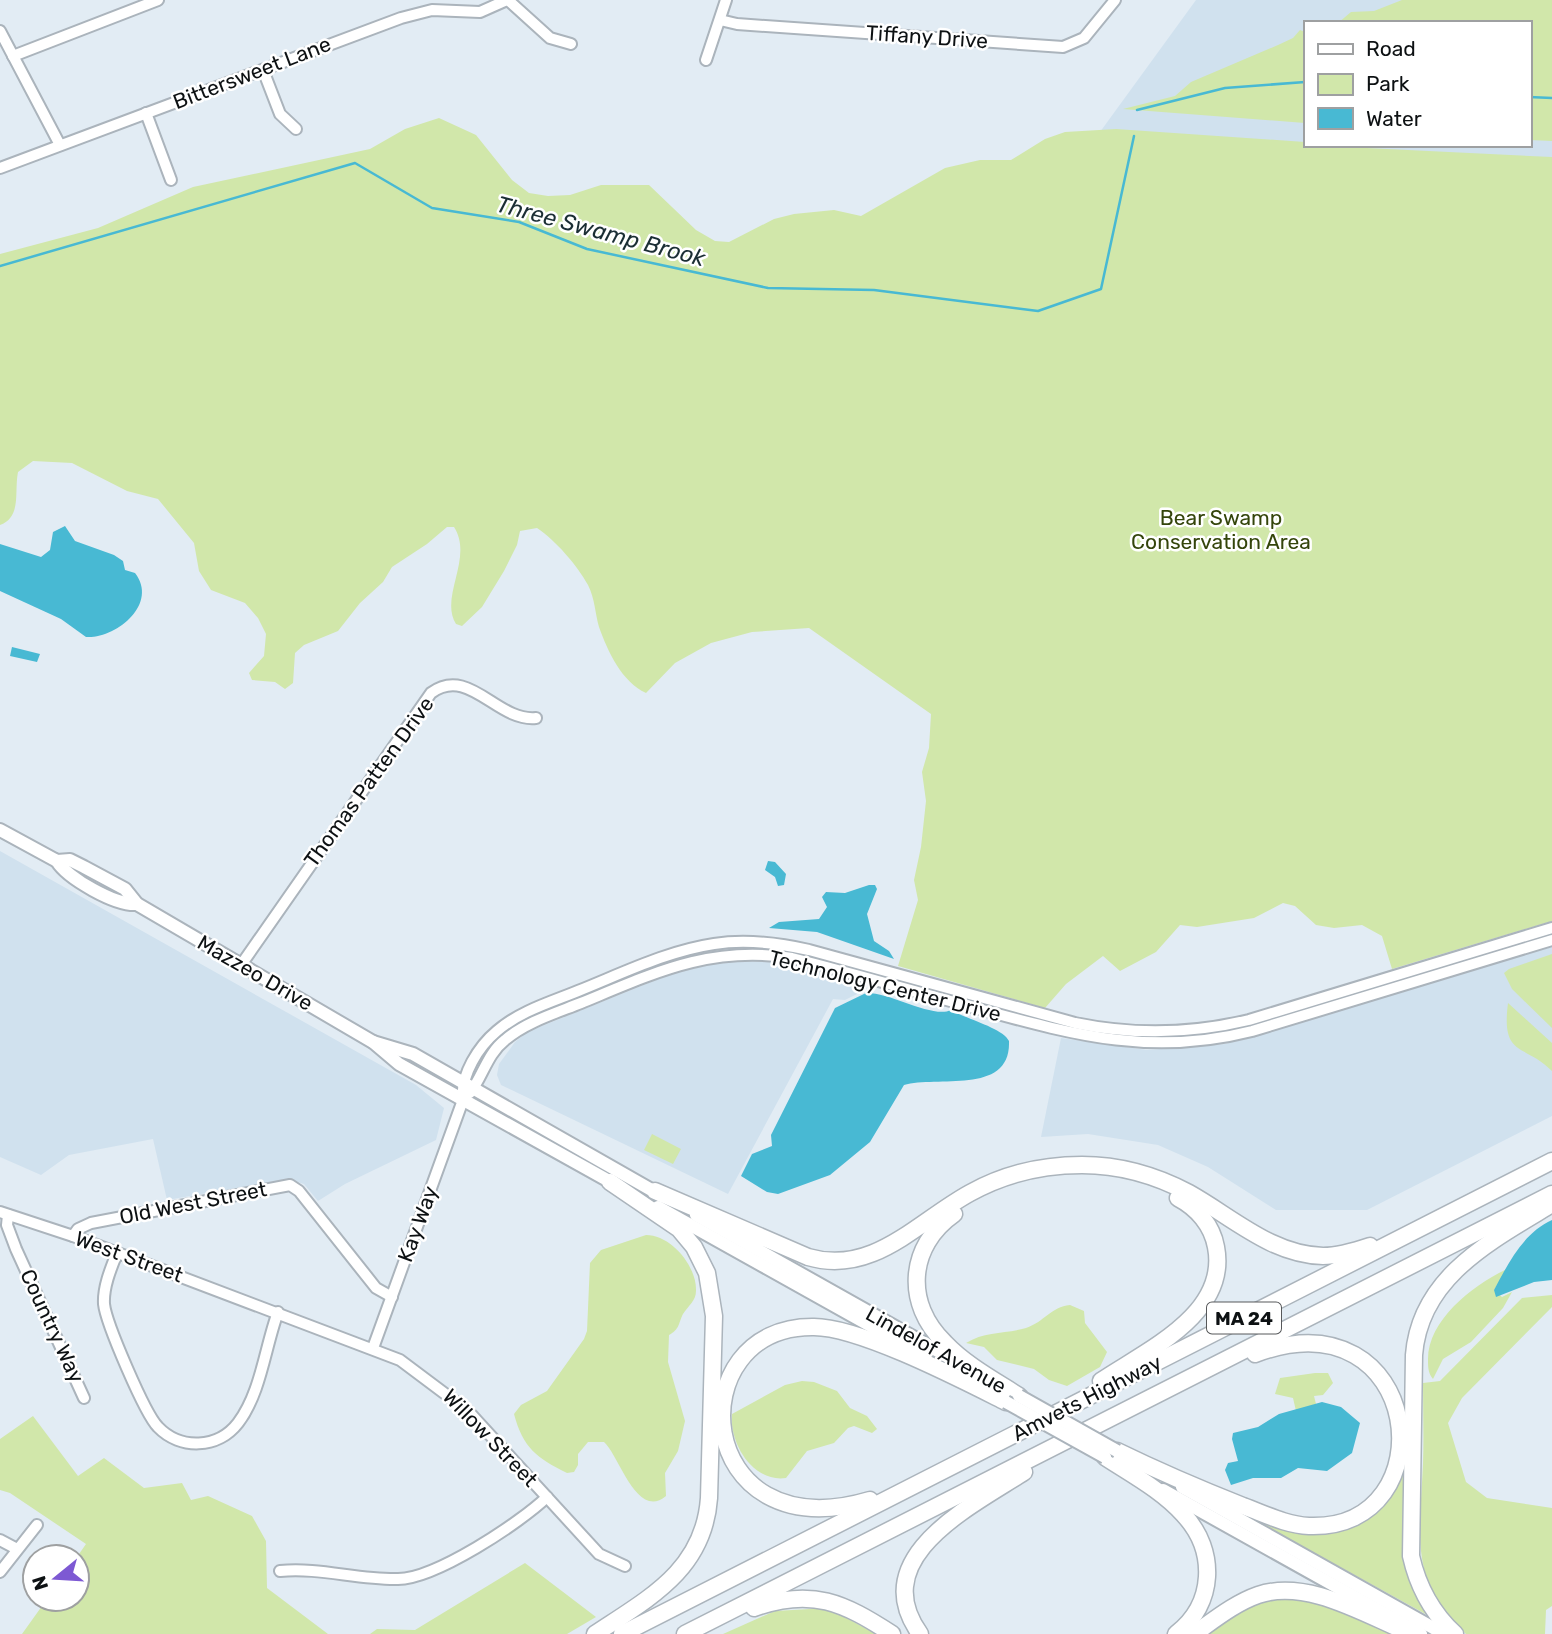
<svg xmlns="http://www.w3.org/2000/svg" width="1552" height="1634" font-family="Rubik,sans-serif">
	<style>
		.built { fill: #d0e1ee; fill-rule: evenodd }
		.green { fill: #d1e7aa }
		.water { fill: #48b9d3 }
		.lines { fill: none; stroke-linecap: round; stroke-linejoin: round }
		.stream { stroke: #48b9d3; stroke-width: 2.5 }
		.minor-casing { stroke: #abb4bc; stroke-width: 14 }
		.major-casing { stroke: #abb4bc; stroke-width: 16 }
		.highway-casing { stroke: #abb4bc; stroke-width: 19 }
		.minor { stroke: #fff; stroke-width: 10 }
		.major { stroke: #fff; stroke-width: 12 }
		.highway { stroke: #fff; stroke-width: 16 }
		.major-bridge-casing { stroke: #abb4bc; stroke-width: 16; stroke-linecap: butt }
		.major-bridge { stroke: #fff; stroke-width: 12 }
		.labels { text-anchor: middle; stroke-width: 5; stroke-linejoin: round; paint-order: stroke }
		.shield { fill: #fff; stroke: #56585a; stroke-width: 2 }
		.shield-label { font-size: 19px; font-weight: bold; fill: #0d1113 }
		.street-label { font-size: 21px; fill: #0d1113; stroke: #fff }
		.park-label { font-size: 21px; fill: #34450b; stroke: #fff }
		.water-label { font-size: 23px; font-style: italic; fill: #1b2e34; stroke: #fff }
	</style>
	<rect width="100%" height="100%" fill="#e2ecf4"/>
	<g class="built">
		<path d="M1196,0H1552V166L1100,132ZM1305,23H1529V145H1305Z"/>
		<path d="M0,851L416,1085L444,1108L436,1140L345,1184L318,1201L304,1184L288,1179L167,1200L153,1139L69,1155L41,1175L0,1157Z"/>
		<path d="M1552,947V1116L1367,1210H1276L1208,1167L1158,1145L1088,1134L1041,1137L1061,1038L1147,1050L1225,1044Z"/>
		<path d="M729,960L789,963L863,983L857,994L845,1000L833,999L728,1194L501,1085L497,1075L499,1064L515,1042L527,1032L671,974Z"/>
	</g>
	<g class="green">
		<path d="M1402,0H1552V141L1529,140V23H1338L1351,12L1374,11Z"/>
		<path d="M1300,30L1305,32V123L1123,109L1175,96L1191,82L1278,45L1293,38Z"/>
		<path d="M439,118L476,135L512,180L529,193L548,196L570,195L601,185H649L696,230L715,241L729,242L774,219L794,214L834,210L861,216L945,168L980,160H1011L1045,139L1065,132L1116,129L1305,142V145L1552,157V921L1392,969L1382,936L1362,925L1334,928L1316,925L1295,906L1283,903L1254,918L1197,927L1180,925L1156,952L1120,971L1103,956L1066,984L1045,1008L898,966L918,900L914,880L921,847L926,801L922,772L929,748L931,714L809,628L752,632L711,643L675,663L646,693C622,682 608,652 599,627C595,613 595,599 588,585C577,565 556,541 537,528L520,531L517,545L504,571L482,607L462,626L456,624C439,597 474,558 454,527H447L427,544L392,567L383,582L360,603L338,631L304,645L295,653L293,683L285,689L275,682L252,680L249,673L264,656L266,634L258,618L245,603L211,590L199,571L194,543L158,499L127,491L72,463L33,461L18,472C14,492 22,517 0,525V254L98,228L193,187L370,149L405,129Z"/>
		<path d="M1552,954V1028L1512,989L1504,973L1509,969Z"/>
		<path d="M1508,1003L1552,1043V1071C1524,1043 1501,1058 1508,1003Z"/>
		<path d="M652,1134L681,1149L673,1164L644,1150Z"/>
		<path d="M646,1235C671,1235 697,1266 696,1291C696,1301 688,1306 683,1314C678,1324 680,1329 669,1335L668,1362L685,1421L678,1451L665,1473L666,1496C637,1521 619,1455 604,1442H588L578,1454V1465L574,1472L567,1473C537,1458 523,1448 514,1414L521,1405L547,1391L584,1339L587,1331L590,1263L601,1250Z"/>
		<path d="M1507,1269L1494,1290L1502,1297L1512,1292L1503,1308L1471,1342L1443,1359L1433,1379C1428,1373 1428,1367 1428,1359C1428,1320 1473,1285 1507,1269Z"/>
		<path d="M1552,1295V1307L1462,1398L1448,1423L1466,1482L1487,1498L1552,1508V1606L1546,1610L1545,1634H1466C1408,1583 1420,1533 1423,1464C1424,1437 1423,1410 1423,1383L1440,1381L1522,1298Z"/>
		<path d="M1070,1305L1084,1311L1085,1323L1107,1352L1100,1367L1067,1386L1049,1380L1034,1369L997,1360L984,1347L966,1343C985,1331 1006,1334 1026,1328C1044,1322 1051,1307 1070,1305Z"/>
		<path d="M1315,1373H1328L1333,1383L1323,1395L1314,1396L1316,1404L1296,1411L1293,1398L1275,1394L1280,1378Z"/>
		<path d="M802,1381L814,1382L837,1391L850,1408L867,1416L877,1429L872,1433L854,1426L848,1428L834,1443L807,1451L786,1478C753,1483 729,1443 732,1414L785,1385Z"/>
		<path d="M33,1416L78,1476L104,1458L144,1488L182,1483L191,1500L208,1496L252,1516L266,1541L267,1588L328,1634H22L47,1599H77V1557L86,1544L10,1493L0,1490V1439Z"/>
		<path d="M1407,1456C1406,1510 1395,1570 1429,1616L1238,1511L1341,1527Z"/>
		<path d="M525,1563L596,1617L567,1634H370L377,1629L415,1630Z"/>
		<path d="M1294,1597L1320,1603L1399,1634H1208L1260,1600Z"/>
		<path d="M828,1608L876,1634H723L775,1611Z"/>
	</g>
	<g class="water">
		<path d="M65,526L75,541L114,555L123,561L125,570L135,573C159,604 116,639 86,637L61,619L0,591V544L41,557L50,550L53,532Z"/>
		<path d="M12,647L40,654L37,662L10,656Z"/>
		<path d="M768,861L775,862L786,874L784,885L778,886L775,877L765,870Z"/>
		<path d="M869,885H875L877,889L867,914L874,941L889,951L894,959L817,932L769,928L779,922L819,919L827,907L822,897L826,892L845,893Z"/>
		<path d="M866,993C890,992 933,1019 951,1010C966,1019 1003,1028 1009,1041C1011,1096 937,1075 904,1085L870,1142L830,1175L778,1194L767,1192L741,1176L752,1154L772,1146L771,1135L835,1008Z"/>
		<path d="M1552,1220V1280L1534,1282L1496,1297L1494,1290C1508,1264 1523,1233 1552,1220Z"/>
		<path d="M1322,1402L1341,1407L1360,1423L1352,1453L1327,1471L1298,1468L1281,1478H1253L1231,1485L1225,1470L1228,1463L1238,1461L1232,1439L1233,1433L1258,1427L1279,1414Z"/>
	</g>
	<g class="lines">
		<g class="stream">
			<path d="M1529,97L1552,98"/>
			<path d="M1137,110L1225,88L1305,82"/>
			<path d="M0,266L355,163L432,208L519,222L587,249L768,288L874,290L1038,311L1101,289L1134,136"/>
		</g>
		<defs>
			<g id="minor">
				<path d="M508,0L550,38L571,44"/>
				<path d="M720,20L737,24L1063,47L1084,38L1115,0"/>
				<path d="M0,31L60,145"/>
				<path d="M13,56L158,0"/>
				<path d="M706,60L726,0"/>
				<path d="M263,70L280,114L296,129"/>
				<path d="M146,113L171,180"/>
				<path d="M0,168L401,18L432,10L480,12L507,0"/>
				<path d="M241,965L431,693C469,665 497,722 536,718"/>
				<path d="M470,1093C483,1076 487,1054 505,1040C526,1022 556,1013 581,1003C654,973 711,945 792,958C856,974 920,993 983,1010C1078,1036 1154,1056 1252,1031L1552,940"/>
				<path d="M0,1212L73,1236L400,1360L468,1411L599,1554L625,1566"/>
				<path d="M8,1215L7,1225L16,1249L84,1398"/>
				<path d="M73,1236L78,1229L91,1223L290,1185L299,1191L376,1288L392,1297"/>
				<path d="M117,1253C111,1268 103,1287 104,1304C106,1323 145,1414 158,1427C180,1450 218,1449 238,1423C261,1393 265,1347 278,1312"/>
				<path d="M373,1348L463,1100C460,1075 479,1046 497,1031C520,1011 551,1002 578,991C623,973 667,951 714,944C746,939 778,943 809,950L1075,1023C1133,1035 1191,1034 1249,1020L1552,928"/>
				<path d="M0,1540L17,1549"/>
				<path d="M280,1571C319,1567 358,1580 398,1579C435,1579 520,1523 547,1497"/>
				<path d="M0,1572L37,1525"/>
			</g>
			<g id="major">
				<path d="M0,830L57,861L70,860L84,867L125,889L137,904L373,1042L399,1064L618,1186"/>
				<path d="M57,861C67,878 116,906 137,904"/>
				<path d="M373,1042L413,1054L662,1196"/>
				<path d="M658,1207L921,1354"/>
				<path d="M696,1215L961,1364"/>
				<path d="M1182,1487L1444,1634"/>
				<path d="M1163,1490L1421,1634"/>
			</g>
			<g id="highway">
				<path d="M655,1191L808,1257C873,1276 917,1222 970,1193C1004,1174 1043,1165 1082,1165C1120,1165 1157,1176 1189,1193C1232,1217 1272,1255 1323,1256C1339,1256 1355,1251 1370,1246"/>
				<path d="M954,1214C908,1246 904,1304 945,1343C966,1365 994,1380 1019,1396"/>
				<path d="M1101,1381C1147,1350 1229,1314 1216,1247C1212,1225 1197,1208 1178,1198"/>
				<path d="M1117,1451C1158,1471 1200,1489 1243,1506C1265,1514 1286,1525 1309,1526C1450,1531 1424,1291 1255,1354"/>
				<path d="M1105,1457C1131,1474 1163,1491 1184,1515C1217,1551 1215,1604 1176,1634"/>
				<path d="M870,1500C691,1553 677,1325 814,1327C860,1327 962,1380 1006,1402"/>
				<path d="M754,1608C812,1587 844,1603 892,1634"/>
				<path d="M595,1634C649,1598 704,1570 709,1498L714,1316L707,1273L694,1247L679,1229L610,1182"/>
				<path d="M622,1634L1552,1161"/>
				<path d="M685,1634L1552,1194"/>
				<path d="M920,1634C865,1557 972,1506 1024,1472"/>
				<path d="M1194,1634C1214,1620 1235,1603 1258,1595C1308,1578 1367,1616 1412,1634"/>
				<path d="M1455,1634C1431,1612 1418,1587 1411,1556L1414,1355C1420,1277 1491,1241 1552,1204"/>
			</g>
		</defs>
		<use href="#minor" class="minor-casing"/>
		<use href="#major" class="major-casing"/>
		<use href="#highway" class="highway-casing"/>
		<use href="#minor" class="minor"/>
		<use href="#major" class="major"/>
		<use href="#highway" class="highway"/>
		<defs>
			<g id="major-bridge">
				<path d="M1019,1396L1117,1451"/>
				<path d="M1006,1402L1105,1457"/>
			</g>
		</defs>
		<use href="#major-bridge" class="major-bridge-casing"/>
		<use href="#major-bridge" class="major-bridge"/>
	</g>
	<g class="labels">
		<rect class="shield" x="1207" y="1302.5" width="74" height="31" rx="5"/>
		<g class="shield-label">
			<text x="1244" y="1325">MA 24</text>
		</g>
		<g class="street-label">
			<text transform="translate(927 37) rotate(4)" y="7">Tiffany Drive</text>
			<text transform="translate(252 73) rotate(-21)" y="7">Bittersweet Lane</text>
			<text transform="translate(369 782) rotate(-54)" y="7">Thomas Patten Drive</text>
			<text transform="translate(255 973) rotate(30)" y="7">Mazzeo Drive</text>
			<text transform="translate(885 986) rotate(14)" y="7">Technology Center Drive</text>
			<text transform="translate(193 1203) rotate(-11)" y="7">Old West Street</text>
			<text transform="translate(418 1224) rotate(-70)" y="7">Kay Way</text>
			<text transform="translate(129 1257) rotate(20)" y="7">West Street</text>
			<text transform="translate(52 1326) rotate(65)" y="7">Country Way</text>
			<text transform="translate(936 1350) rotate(29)" y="7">Lindelof Avenue</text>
			<text transform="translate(1087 1398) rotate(-27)" y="7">Amvets Highway</text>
			<text transform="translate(490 1438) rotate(46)" y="7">Willow Street</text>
		</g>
		<g class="park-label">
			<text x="1221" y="525">Bear Swamp<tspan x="1221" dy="24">Conservation Area</tspan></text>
		</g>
		<g class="water-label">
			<text transform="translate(601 231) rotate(15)" y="8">Three Swamp Brook</text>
		</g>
	</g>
	<rect x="1304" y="21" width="228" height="126" fill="#ffffff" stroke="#9ea0a1" stroke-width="2"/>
	<rect x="1318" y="44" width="35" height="10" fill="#ffffff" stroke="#9ea0a1" stroke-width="2"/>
	<text x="1366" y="56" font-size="21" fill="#0d1113">Road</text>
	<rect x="1318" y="74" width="35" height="21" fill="#d1e7aa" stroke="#9ea0a1" stroke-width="2"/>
	<text x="1366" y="91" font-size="21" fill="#0d1113">Park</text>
	<rect x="1318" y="108" width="35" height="21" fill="#48b9d3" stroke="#9ea0a1" stroke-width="2"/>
	<text x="1366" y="126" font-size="21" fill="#0d1113">Water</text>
	<g transform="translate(56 1578) rotate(252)"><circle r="33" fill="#ffffff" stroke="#9ea0a1" stroke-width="2"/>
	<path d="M0-5L12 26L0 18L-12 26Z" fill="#7d59d3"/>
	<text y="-10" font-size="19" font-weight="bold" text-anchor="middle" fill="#0d1113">N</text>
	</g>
</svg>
